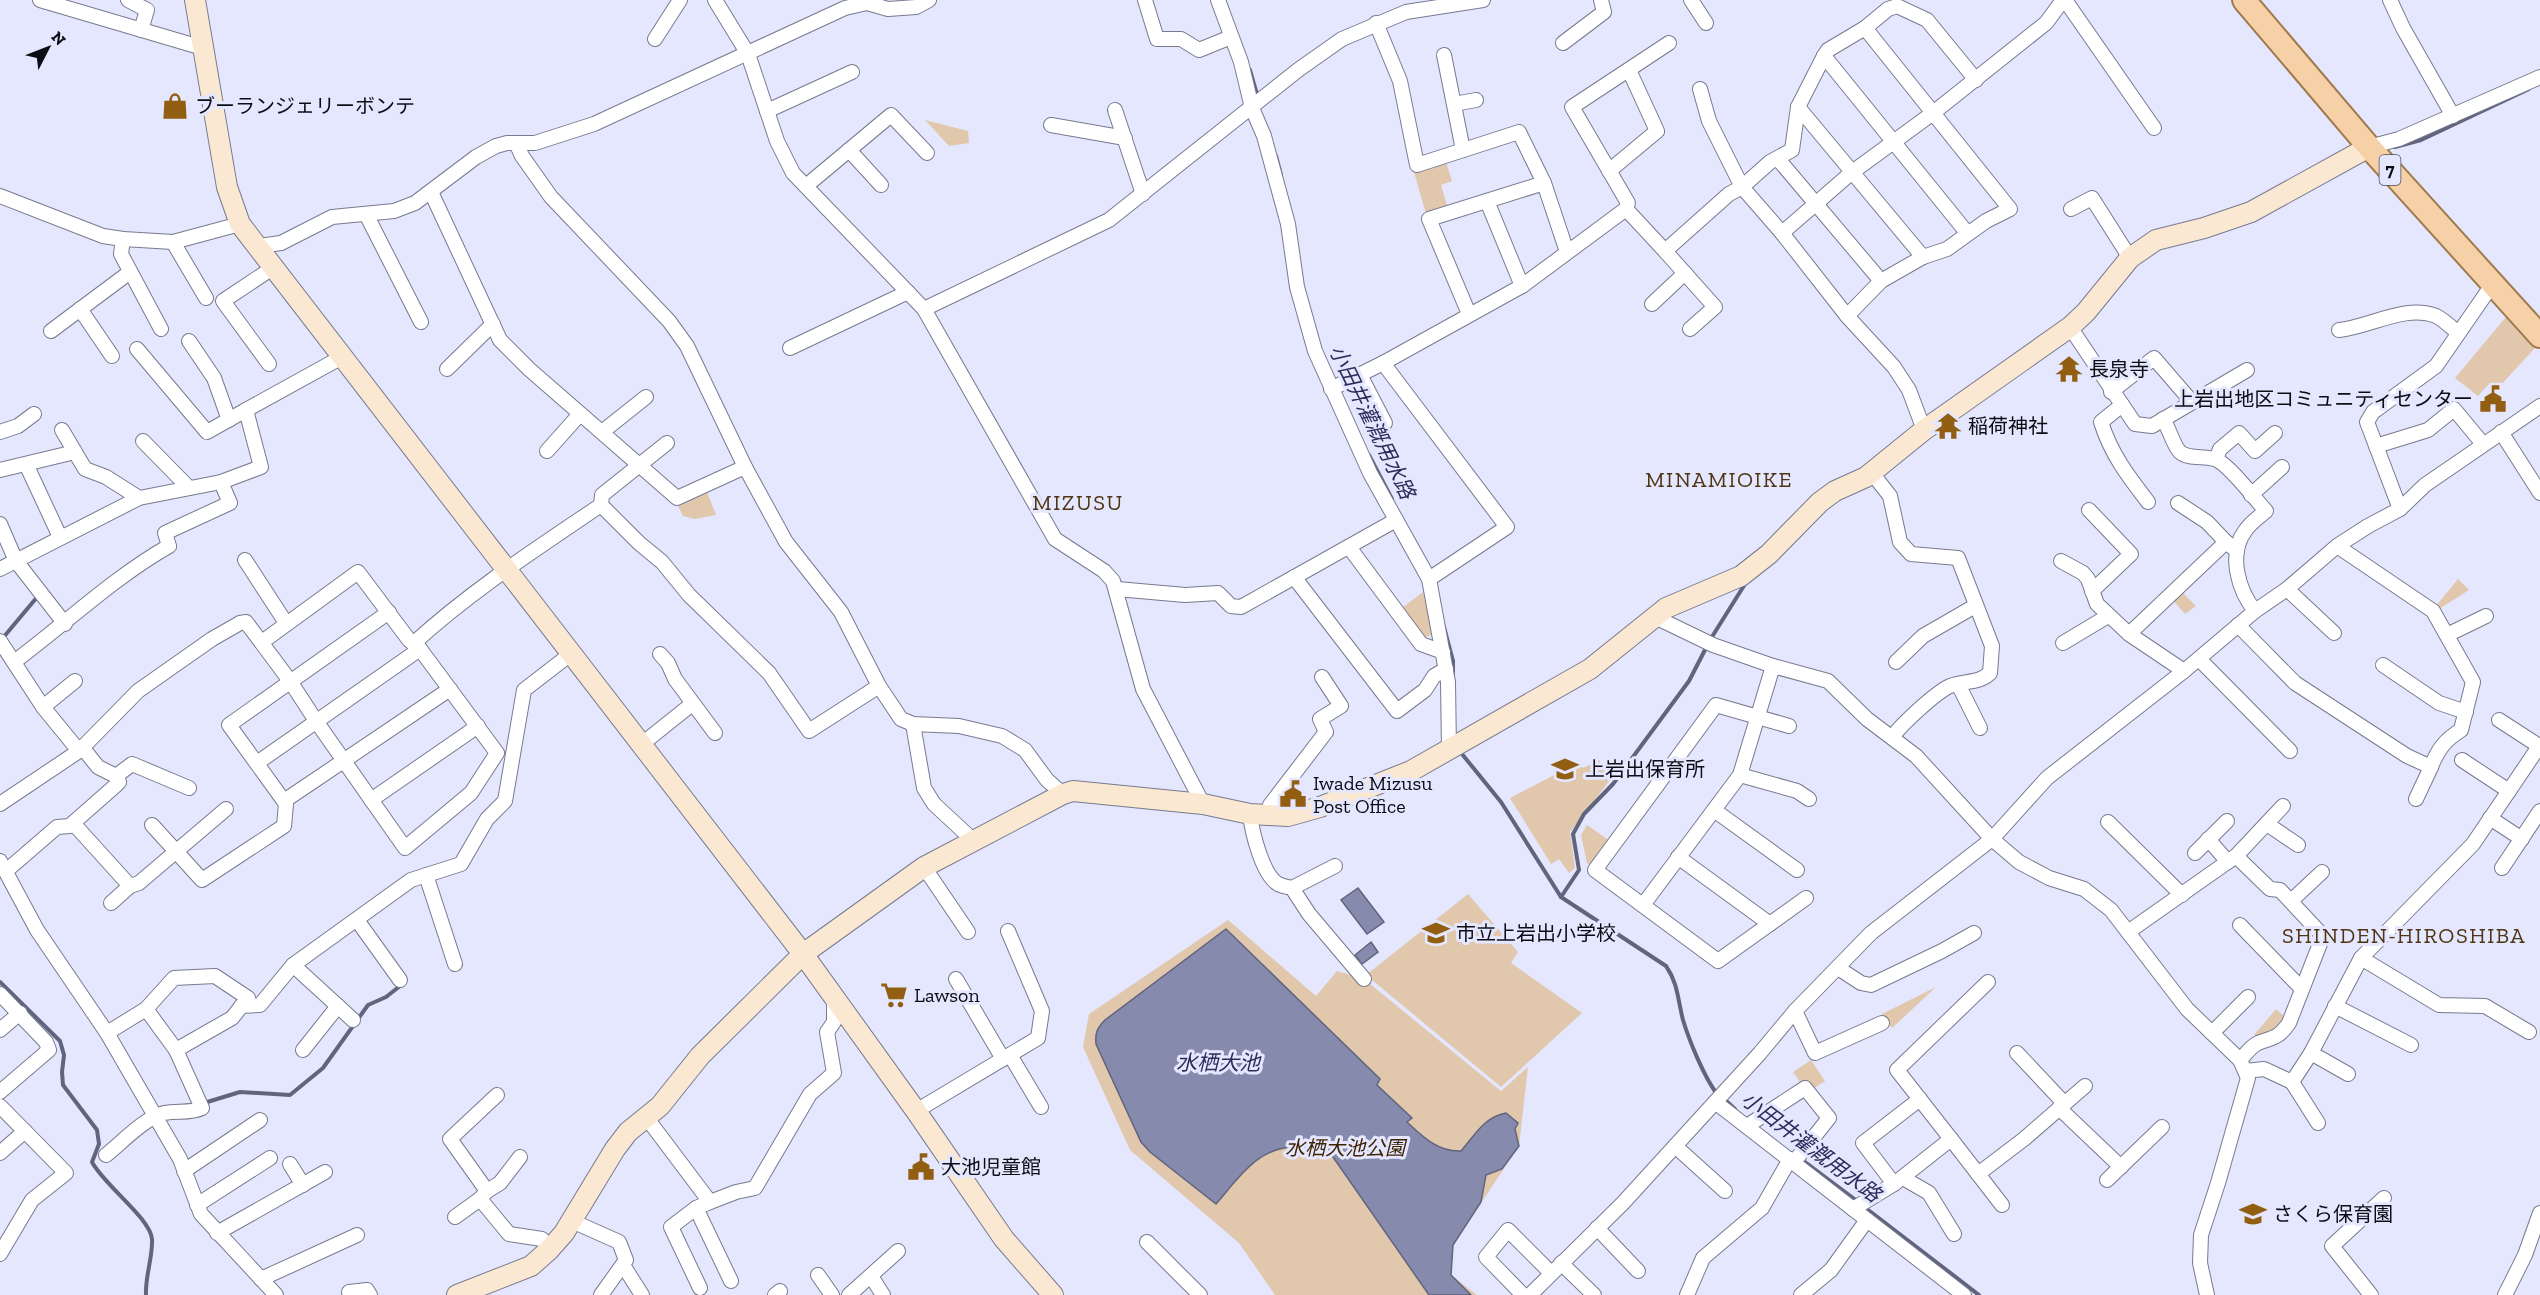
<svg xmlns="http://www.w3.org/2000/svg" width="2540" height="1295" font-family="'Zilla Slab','Noto Sans JP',serif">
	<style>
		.green { fill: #e1c8ad }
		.water { fill: #868aac; stroke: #61647e; stroke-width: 1.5 }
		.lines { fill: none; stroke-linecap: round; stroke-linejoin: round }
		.stream { stroke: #61647e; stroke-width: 4 }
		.street-casing { stroke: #787a8e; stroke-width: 16 }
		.secondary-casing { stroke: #787a8e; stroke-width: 22 }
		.primary-casing { stroke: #a0794d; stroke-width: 26 }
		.street { stroke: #fff; stroke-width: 14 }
		.secondary { stroke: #fae8d3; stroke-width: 20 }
		.primary { stroke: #f6d1a7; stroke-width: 22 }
		.labels { text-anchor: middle; stroke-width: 6; stroke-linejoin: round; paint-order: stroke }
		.shield { fill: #e4e7fe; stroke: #4d4e5a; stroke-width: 1.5 }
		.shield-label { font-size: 18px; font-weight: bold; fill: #0c0c14 }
		.poi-label { font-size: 20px; fill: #0c0c14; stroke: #e4e7fe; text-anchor: start }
		.park-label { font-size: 20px; font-style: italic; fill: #3e2300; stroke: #e4e7fe }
		.water-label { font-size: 21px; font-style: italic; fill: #2c2d5b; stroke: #e4e7fe }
		.quarter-label { font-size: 22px; letter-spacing: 1.5px; fill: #4f3514; stroke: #e4e7fe }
	</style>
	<rect width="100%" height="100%" fill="#e4e7fe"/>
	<g class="green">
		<path d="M925,120L968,131L969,143L949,146Z"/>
		<path d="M1446,162L1452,181L1441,185L1448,208L1426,214L1414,172Z"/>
		<path d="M2506,317L2536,347L2497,389L2490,383L2478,396L2455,378Z"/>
		<path d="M707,492L716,515L694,519L683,516L678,506Z"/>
		<path d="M2458,579L2469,590L2439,609L2436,606Z"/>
		<path d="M2181,591L2196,606L2185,614L2172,599Z"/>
		<path d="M1423,592L1433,634L1424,638L1402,608Z"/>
		<path d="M1599,760L1610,780L1570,832L1575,868L1569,873L1559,859L1551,864L1510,798L1579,762L1583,768Z"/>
		<path d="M1587,825L1610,841L1593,867L1587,863L1581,835Z"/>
		<path d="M1468,894L1518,952L1511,963L1582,1013L1501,1087L1366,975Z"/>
		<path d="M1228,920L1316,996L1337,971L1364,979L1501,1091L1528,1067L1519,1146L1453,1245L1451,1275L1477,1295H1275L1239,1243L1130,1150L1083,1047L1089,1014Z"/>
		<path d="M1936,987L1892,1028L1882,1014Z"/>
		<path d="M2276,1009L2285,1017C2278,1030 2270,1033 2257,1037L2254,1035Z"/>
		<path d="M1811,1060L1825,1081L1813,1089L1807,1082L1802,1085L1793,1072Z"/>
	</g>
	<g class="water">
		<path d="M1358,888L1384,922L1367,934L1341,900Z"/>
		<path d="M1226,929L1380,1079L1377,1085L1412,1118L1407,1122C1423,1137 1438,1152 1461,1151C1475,1135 1484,1117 1506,1113L1518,1123L1515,1129L1519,1146L1502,1169L1486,1175L1481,1202L1453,1245L1451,1275L1471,1295H1429L1333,1157C1324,1148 1315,1148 1302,1147C1260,1144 1241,1175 1216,1204L1150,1152L1141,1142L1096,1044C1095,1033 1097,1028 1105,1020Z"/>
		<path d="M1371,942L1378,952L1362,964L1355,955Z"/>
	</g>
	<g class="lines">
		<g class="stream">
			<path d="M1250,70L1258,98"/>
			<path d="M2395,147L2421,140L2529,89"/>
			<path d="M1276,156L1281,175"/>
			<path d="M1369,455L1392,499"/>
			<path d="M1444,627L1453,661V676"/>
			<path d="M2,639L38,596"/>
			<path d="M1710,640L1745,584"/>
			<path d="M1462,754L1501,802L1561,897L1666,966C1678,983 1678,1001 1683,1020C1689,1040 1704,1077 1717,1094"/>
			<path d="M1561,897L1579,870L1573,834L1584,814L1613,784L1689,681L1707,646"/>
			<path d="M0,982L60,1041L64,1055L62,1072L63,1085L97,1130L99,1144L92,1162C104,1185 150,1218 152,1239C153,1257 145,1276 146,1295"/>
			<path d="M1723,1098L1735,1109"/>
			<path d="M204,1103L240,1092L290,1095L323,1068L368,1005L386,997L400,986"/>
			<path d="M1801,1159L1857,1201"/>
			<path d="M1863,1206L1979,1295"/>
		</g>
		<defs>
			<g id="street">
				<path d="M40,0L203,48"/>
				<path d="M128,0L147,10L141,30"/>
				<path d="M715,0L748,54L777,141L793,173L924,309L1055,539L1104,571L1113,581L1143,689L1203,804"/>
				<path d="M1145,0L1157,39H1181L1199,50L1231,37"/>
				<path d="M1218,0L1241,62L1252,108L1264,136L1288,224L1297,287L1315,351L1370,473L1429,579L1448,682L1449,750"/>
				<path d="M1691,0L1706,23"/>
				<path d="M2065,0L2154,128"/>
				<path d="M2390,0L2403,28L2453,116"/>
				<path d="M1376,23L1400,81L1417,165L1519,132L1544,183"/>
				<path d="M1865,28L1888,9L1897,6L1927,20L1976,80"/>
				<path d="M655,39L680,0"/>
				<path d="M1563,43L1604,12L1601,0"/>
				<path d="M1444,55L1463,150"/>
				<path d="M1700,89L1709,121L1742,187L1770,162L1792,150L1798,107L1824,56"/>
				<path d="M1454,104L1476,100"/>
				<path d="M1798,107L1923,257"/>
				<path d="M1115,110L1143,194"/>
				<path d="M767,111L852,72"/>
				<path d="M1051,125L1125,138"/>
				<path d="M517,145L522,156L551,197L669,321L687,346L745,467L786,542L841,612L879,686L901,719L913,724L959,726L1002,736L1025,750L1047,780L1063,794"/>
				<path d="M2369,147L2399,139L2540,77"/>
				<path d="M849,150L881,185"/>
				<path d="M1778,159L1881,281"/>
				<path d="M1609,171L1657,131L1629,70"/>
				<path d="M806,186L891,115L927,153"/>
				<path d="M431,192L500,340L529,369L677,498L745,467"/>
				<path d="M0,196L103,236L123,239L173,242L240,224"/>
				<path d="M1487,201L1522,286"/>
				<path d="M1626,209L1628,203L1572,107L1669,43"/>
				<path d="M2071,209L2092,198L2130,258"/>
				<path d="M366,214L421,322"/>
				<path d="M1782,233L1851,173L1933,113L2046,23L2063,0"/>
				<path d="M123,239L121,254L161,329"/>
				<path d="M173,242L206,298"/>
				<path d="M259,246L281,243L332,217L394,211L415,203L476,157L496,146L507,143H535L594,124L845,8L867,3L888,9L916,7L929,0"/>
				<path d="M1665,251L1715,307L1690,329"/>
				<path d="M1652,304L1685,273"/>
				<path d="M80,309L112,356"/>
				<path d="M924,309L1109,220L1298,70L1342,39L1406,12L1483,0"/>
				<path d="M1469,314L1429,219L1544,183L1567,252"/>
				<path d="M1847,316L1881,281L1923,257L1947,249L1986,221L2010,209L1865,28L1828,50L1824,56L1968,234"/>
				<path d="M2070,327L2135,424L2152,426L2247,370"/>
				<path d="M2339,330C2370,327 2405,304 2436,316C2443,319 2452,328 2458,333"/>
				<path d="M51,331L130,272"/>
				<path d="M189,341L214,378L229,420"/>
				<path d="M790,348L908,292"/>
				<path d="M137,349L207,432L246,410"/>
				<path d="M269,364L223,301L274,267"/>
				<path d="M447,369L493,324"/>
				<path d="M1360,375L1385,423"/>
				<path d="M1331,389L1383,363"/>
				<path d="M2111,392L2154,358L2192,402"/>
				<path d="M2122,405L2101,422C2111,454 2128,476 2148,502"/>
				<path d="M2163,419C2169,428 2174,447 2180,452C2189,460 2206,455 2217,460C2230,466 2255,499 2266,511C2259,517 2250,523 2245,531C2228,554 2238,590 2255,611"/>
				<path d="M62,430L85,469L106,477L139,498"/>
				<path d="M0,432L18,426L34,414"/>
				<path d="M602,432L646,397"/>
				<path d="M2501,432L2540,493"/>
				<path d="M143,441L189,488"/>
				<path d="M2376,446L2428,430L2454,409L2483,444"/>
				<path d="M547,451L580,414"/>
				<path d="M2216,459L2220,449L2239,433L2255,451L2275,433"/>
				<path d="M26,464L60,537"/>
				<path d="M0,470L75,452"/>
				<path d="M1872,473L1890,496L1900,542L1911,554L1958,558L1992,646L1990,673C1978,684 1965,680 1950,686C1935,693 1903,723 1892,737"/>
				<path d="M2251,495L2282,467"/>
				<path d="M2178,503L2207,522L2226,542"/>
				<path d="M601,505L602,495L667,443"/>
				<path d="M2400,509L2367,422L2373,412L2436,366L2492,285"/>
				<path d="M2089,510L2131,554L2092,591"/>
				<path d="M0,524L16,561L65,624"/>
				<path d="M1349,547L1421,644L1443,652"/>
				<path d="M245,560L286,623"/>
				<path d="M2061,561L2083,573L2088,579L2097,604L2129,634"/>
				<path d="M0,569L139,498L221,482L261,467L246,410L342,357"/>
				<path d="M1294,577L1397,711L1425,690L1434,676L1446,669"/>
				<path d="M1429,579L1507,527L1383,363L1522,286L1626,209L1665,251L1729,194L1742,187L1782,233L1847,316L1894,367L1909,390L1924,430"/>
				<path d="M1117,589L1185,595L1218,593L1231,606L1241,607L1396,520"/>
				<path d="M2287,589L2334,633"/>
				<path d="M1655,617L1713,645L1773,666L1828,681L1867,719L1916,756L1992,839L2019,862L2049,878L2084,889L2111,910L2187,1009L2240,1060L2248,1078L2218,1183L2201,1235L2200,1263L2207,1295"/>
				<path d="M2238,625L2295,683L2407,756L2431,767C2438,749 2445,740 2461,730L2473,682L2433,611L2337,546"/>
				<path d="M2447,635L2486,616"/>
				<path d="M0,641L43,707L79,751"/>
				<path d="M414,643C471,591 536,549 601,505L639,543L662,562L689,595L769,673L809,731L879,686"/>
				<path d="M2063,643L2108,616"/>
				<path d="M660,654L668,663L675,679L715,733"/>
				<path d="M2199,659L2290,751"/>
				<path d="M14,662C65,624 113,578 169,546L165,533L230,503L221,482"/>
				<path d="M1896,662L1923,636L1975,606"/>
				<path d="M2383,665L2439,703L2466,712"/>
				<path d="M2184,671L2129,634L2226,542L2237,551"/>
				<path d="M1958,684L1980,728"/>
				<path d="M43,707L75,681"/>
				<path d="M2499,720L2539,746"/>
				<path d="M913,724L924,788L934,804L975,842"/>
				<path d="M1789,726L1716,705L1595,870L1718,961L1806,898"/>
				<path d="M642,744L692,704"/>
				<path d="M82,747L98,767L116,776L132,764L189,788"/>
				<path d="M2462,760L2509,791"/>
				<path d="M257,763L420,649"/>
				<path d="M1740,775L1797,791L1809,799"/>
				<path d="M2416,799L2431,767"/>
				<path d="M371,800L478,726"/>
				<path d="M284,801L450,689"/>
				<path d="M0,804L79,751L138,691L212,639L240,623L246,622L290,681L316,721L405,848L471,793L497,753L420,649L409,640L358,572L262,642"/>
				<path d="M1714,810L1797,870"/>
				<path d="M1250,814C1252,832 1262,874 1278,884C1282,886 1288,887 1292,888L1309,914L1364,979"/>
				<path d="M1269,816L1270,805L1326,732L1320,719L1341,706L1322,677"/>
				<path d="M2490,818L2522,839"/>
				<path d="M2108,822L2182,895"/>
				<path d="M73,823L130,886"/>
				<path d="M2267,824L2298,845"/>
				<path d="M152,825L202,880L284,826L286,804L229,725L389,612"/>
				<path d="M2208,839L2228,862"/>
				<path d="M2195,853L2227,821"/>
				<path d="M2236,856L2270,889L2280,890L2323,936L2289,1023C2278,1039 2273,1037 2258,1043C2251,1046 2245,1055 2240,1060"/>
				<path d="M1678,857L1770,924"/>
				<path d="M0,861L37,930L107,1033L180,1159L201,1214L276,1295"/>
				<path d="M924,867L968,932"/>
				<path d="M2502,868L2540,811"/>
				<path d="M6,871L57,827L70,826L73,823L115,786L119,782L116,776"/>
				<path d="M426,875L455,964"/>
				<path d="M1292,888L1335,866"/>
				<path d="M2291,901L2322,872"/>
				<path d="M111,903L130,886L139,883L226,809"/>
				<path d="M1643,905L1740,775L1773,666"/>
				<path d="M357,920L400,980"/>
				<path d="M2240,925L2302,989"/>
				<path d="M2128,932L2236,856L2283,806"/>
				<path d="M2361,958L2439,1005L2485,1006L2529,1032"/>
				<path d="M293,965L353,1020"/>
				<path d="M1838,968L1861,983L1871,985L1942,951L1974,933"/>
				<path d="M956,979L1003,1059"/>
				<path d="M0,994L46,1042L49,1050L0,1092"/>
				<path d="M241,1006L260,1005L293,965L411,880L461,864L487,819L505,801L524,690L572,653"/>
				<path d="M2335,1006L2411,1045"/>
				<path d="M146,1009L176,1050"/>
				<path d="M1795,1011L1815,1053L1882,1023"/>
				<path d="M0,1030L20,1013"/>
				<path d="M2212,1033L2248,997"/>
				<path d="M303,1050L338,1006"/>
				<path d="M2017,1053L2064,1103"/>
				<path d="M2311,1053L2348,1074"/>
				<path d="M1010,1055L1041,1107"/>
				<path d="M2245,1071L2264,1069L2292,1082L2311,1053L2361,958L2473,844L2540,745"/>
				<path d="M2292,1082L2318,1123"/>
				<path d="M497,1095L450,1139L487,1191L480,1199L509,1234L542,1239L549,1250"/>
				<path d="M1715,1102L1964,1295"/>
				<path d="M0,1106L66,1173L32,1200L0,1254"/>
				<path d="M2059,1108L2121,1167"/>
				<path d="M916,1111L1038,1038L1042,1011L1008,931"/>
				<path d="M646,1117L710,1202L736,1192L755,1188L810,1094L834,1073L827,1032L834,1022V996"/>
				<path d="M1747,1126L1805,1088L1829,1118L1794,1162"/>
				<path d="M1951,1139L1897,1070L1988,982"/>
				<path d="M1675,1146L1725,1191"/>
				<path d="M0,1153L25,1131"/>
				<path d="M106,1155C121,1143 146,1117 164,1113C177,1110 190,1114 202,1108L176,1050L232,1018L248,998L215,976L174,978L146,1009L107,1033"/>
				<path d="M290,1164L303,1185"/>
				<path d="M184,1171L260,1120"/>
				<path d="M1978,1174L2024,1139L2085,1086"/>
				<path d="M1903,1178L1929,1193L1954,1234"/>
				<path d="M2107,1180L2162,1127"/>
				<path d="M1894,1184L1863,1143L1920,1099"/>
				<path d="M487,1191L500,1183L520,1157"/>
				<path d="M197,1205L270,1158"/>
				<path d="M696,1208L731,1281"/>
				<path d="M1853,1209L1894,1184L1951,1139L2002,1205"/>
				<path d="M455,1217L480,1199"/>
				<path d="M572,1221L619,1242L626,1260L601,1295"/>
				<path d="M1597,1228L1638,1271"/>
				<path d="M217,1233L325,1172"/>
				<path d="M1147,1242L1200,1295"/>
				<path d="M1561,1263L1594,1295"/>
				<path d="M623,1265L642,1295"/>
				<path d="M818,1275L832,1295"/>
				<path d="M871,1276L883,1295"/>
				<path d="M261,1279L357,1235"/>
				<path d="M700,1288L671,1227L696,1208L710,1202"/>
				<path d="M349,1292L367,1290L370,1295"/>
				<path d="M775,1295L780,1291"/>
				<path d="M849,1295L898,1251"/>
				<path d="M1523,1295L1486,1257L1508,1230L1551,1273"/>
				<path d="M1530,1295L1623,1203L1760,1053L1795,1011L1871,933L1992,839L2047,778L2184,671L2255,611L2287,589L2337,546L2368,526L2400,509L2425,485L2540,406"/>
				<path d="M1687,1295L1703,1258L1762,1208L1790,1159"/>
				<path d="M1801,1295L1831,1270L1867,1220"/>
				<path d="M2371,1295L2332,1246L2384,1198"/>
				<path d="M2505,1295L2525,1255L2540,1213"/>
			</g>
			<g id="secondary">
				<path d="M195,0L227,187L240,224L803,954L916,1111L1004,1239L1053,1295"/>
				<path d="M457,1295L531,1266L549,1250L564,1233L615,1149L628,1132L660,1106L700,1056L803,954L924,867L1063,794L1073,791L1203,804L1250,814L1288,816L1320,807L1411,771L1590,669L1666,608L1741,576L1769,554L1820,502L1835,491L1866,477L1924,430L2070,327L2086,312L2130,258L2156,240L2204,228L2251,212L2369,147"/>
			</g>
			<path id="primary" d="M2244,0L2369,147L2540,336"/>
		</defs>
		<use href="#street" class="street-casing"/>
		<use href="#secondary" class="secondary-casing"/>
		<use href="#primary" class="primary-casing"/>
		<use href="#street" class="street"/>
		<use href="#secondary" class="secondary"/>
		<use href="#primary" class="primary"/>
	</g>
	<defs>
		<symbol id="shop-bare" viewBox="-9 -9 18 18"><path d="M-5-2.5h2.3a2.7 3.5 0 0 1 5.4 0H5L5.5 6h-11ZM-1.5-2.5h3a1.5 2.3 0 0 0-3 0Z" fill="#925e11" stroke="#e4e7fe" stroke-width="2.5" paint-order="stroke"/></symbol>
		<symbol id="temple-bare" viewBox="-9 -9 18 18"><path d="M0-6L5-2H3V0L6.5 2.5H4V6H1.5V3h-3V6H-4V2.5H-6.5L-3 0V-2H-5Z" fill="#925e11" stroke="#e4e7fe" stroke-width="2.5" paint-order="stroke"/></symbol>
		<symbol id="civic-bare" viewBox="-9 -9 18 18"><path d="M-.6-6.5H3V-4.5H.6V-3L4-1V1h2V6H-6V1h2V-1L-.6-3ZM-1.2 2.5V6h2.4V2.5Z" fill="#925e11" stroke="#e4e7fe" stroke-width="2.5" paint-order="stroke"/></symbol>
		<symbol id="school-bare" viewBox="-9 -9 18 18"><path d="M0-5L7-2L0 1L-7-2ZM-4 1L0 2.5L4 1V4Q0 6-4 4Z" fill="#925e11" stroke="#e4e7fe" stroke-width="2.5" paint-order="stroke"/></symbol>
		<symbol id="supermarket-bare" viewBox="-9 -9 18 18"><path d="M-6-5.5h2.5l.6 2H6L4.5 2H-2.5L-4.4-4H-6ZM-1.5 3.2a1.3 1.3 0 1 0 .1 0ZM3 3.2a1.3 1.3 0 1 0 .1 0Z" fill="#925e11" stroke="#e4e7fe" stroke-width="2.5" paint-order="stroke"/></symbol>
	</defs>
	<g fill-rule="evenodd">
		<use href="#shop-bare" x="156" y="87" width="38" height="38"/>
		<use href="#temple-bare" x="2050" y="350" width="38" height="38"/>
		<use href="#civic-bare" x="2474" y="380" width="38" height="38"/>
		<use href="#temple-bare" x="1929" y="407" width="38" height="38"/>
		<use href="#school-bare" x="1546" y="750" width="38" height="38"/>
		<use href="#civic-bare" x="1274" y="775" width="38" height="38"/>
		<use href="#school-bare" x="1417" y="914" width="38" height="38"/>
		<use href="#supermarket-bare" x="875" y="976" width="38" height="38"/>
		<use href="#civic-bare" x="902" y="1148" width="38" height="38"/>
		<use href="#school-bare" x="2234" y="1195" width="38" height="38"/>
	</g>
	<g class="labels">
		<rect class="shield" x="2379.5" y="155" width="21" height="30" rx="4.5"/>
		<g class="shield-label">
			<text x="2390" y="176">7</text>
		</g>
		<g class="poi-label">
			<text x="195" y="113">ブーランジェリーボンテ</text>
			<text x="2089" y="376">長泉寺</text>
			<text x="2473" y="406" text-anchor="end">上岩出地区コミュニティセンター</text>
			<text x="1968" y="433">稲荷神社</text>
			<text x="1585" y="776">上岩出保育所</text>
			<text x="1313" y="790">Iwade Mizusu<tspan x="1313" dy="23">Post Office</tspan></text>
			<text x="1456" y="940">市立上岩出小学校</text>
			<text x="914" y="1002">Lawson</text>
			<text x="941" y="1174">大池児童館</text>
			<text x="2273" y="1221">さくら保育園</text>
		</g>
		<g class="park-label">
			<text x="1345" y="1155">水栖大池公園</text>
		</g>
		<g class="water-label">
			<text transform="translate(1372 422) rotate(64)" y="7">小田井灌漑用水路</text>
			<text x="1218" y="1070">水栖大池</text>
			<text transform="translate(1811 1147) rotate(37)" y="7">小田井灌漑用水路</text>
		</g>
		<g class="quarter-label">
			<text x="1719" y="487">MINAMIOIKE</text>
			<text x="1078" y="510">MIZUSU</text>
			<text x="2404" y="943">SHINDEN-HIROSHIBA</text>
		</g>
	</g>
	<g transform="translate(48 48) rotate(48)" stroke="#e4e7fe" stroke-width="4.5" paint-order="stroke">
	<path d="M0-4.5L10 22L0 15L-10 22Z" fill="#0c0c14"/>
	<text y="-9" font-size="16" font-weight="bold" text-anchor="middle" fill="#0c0c14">N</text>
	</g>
</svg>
